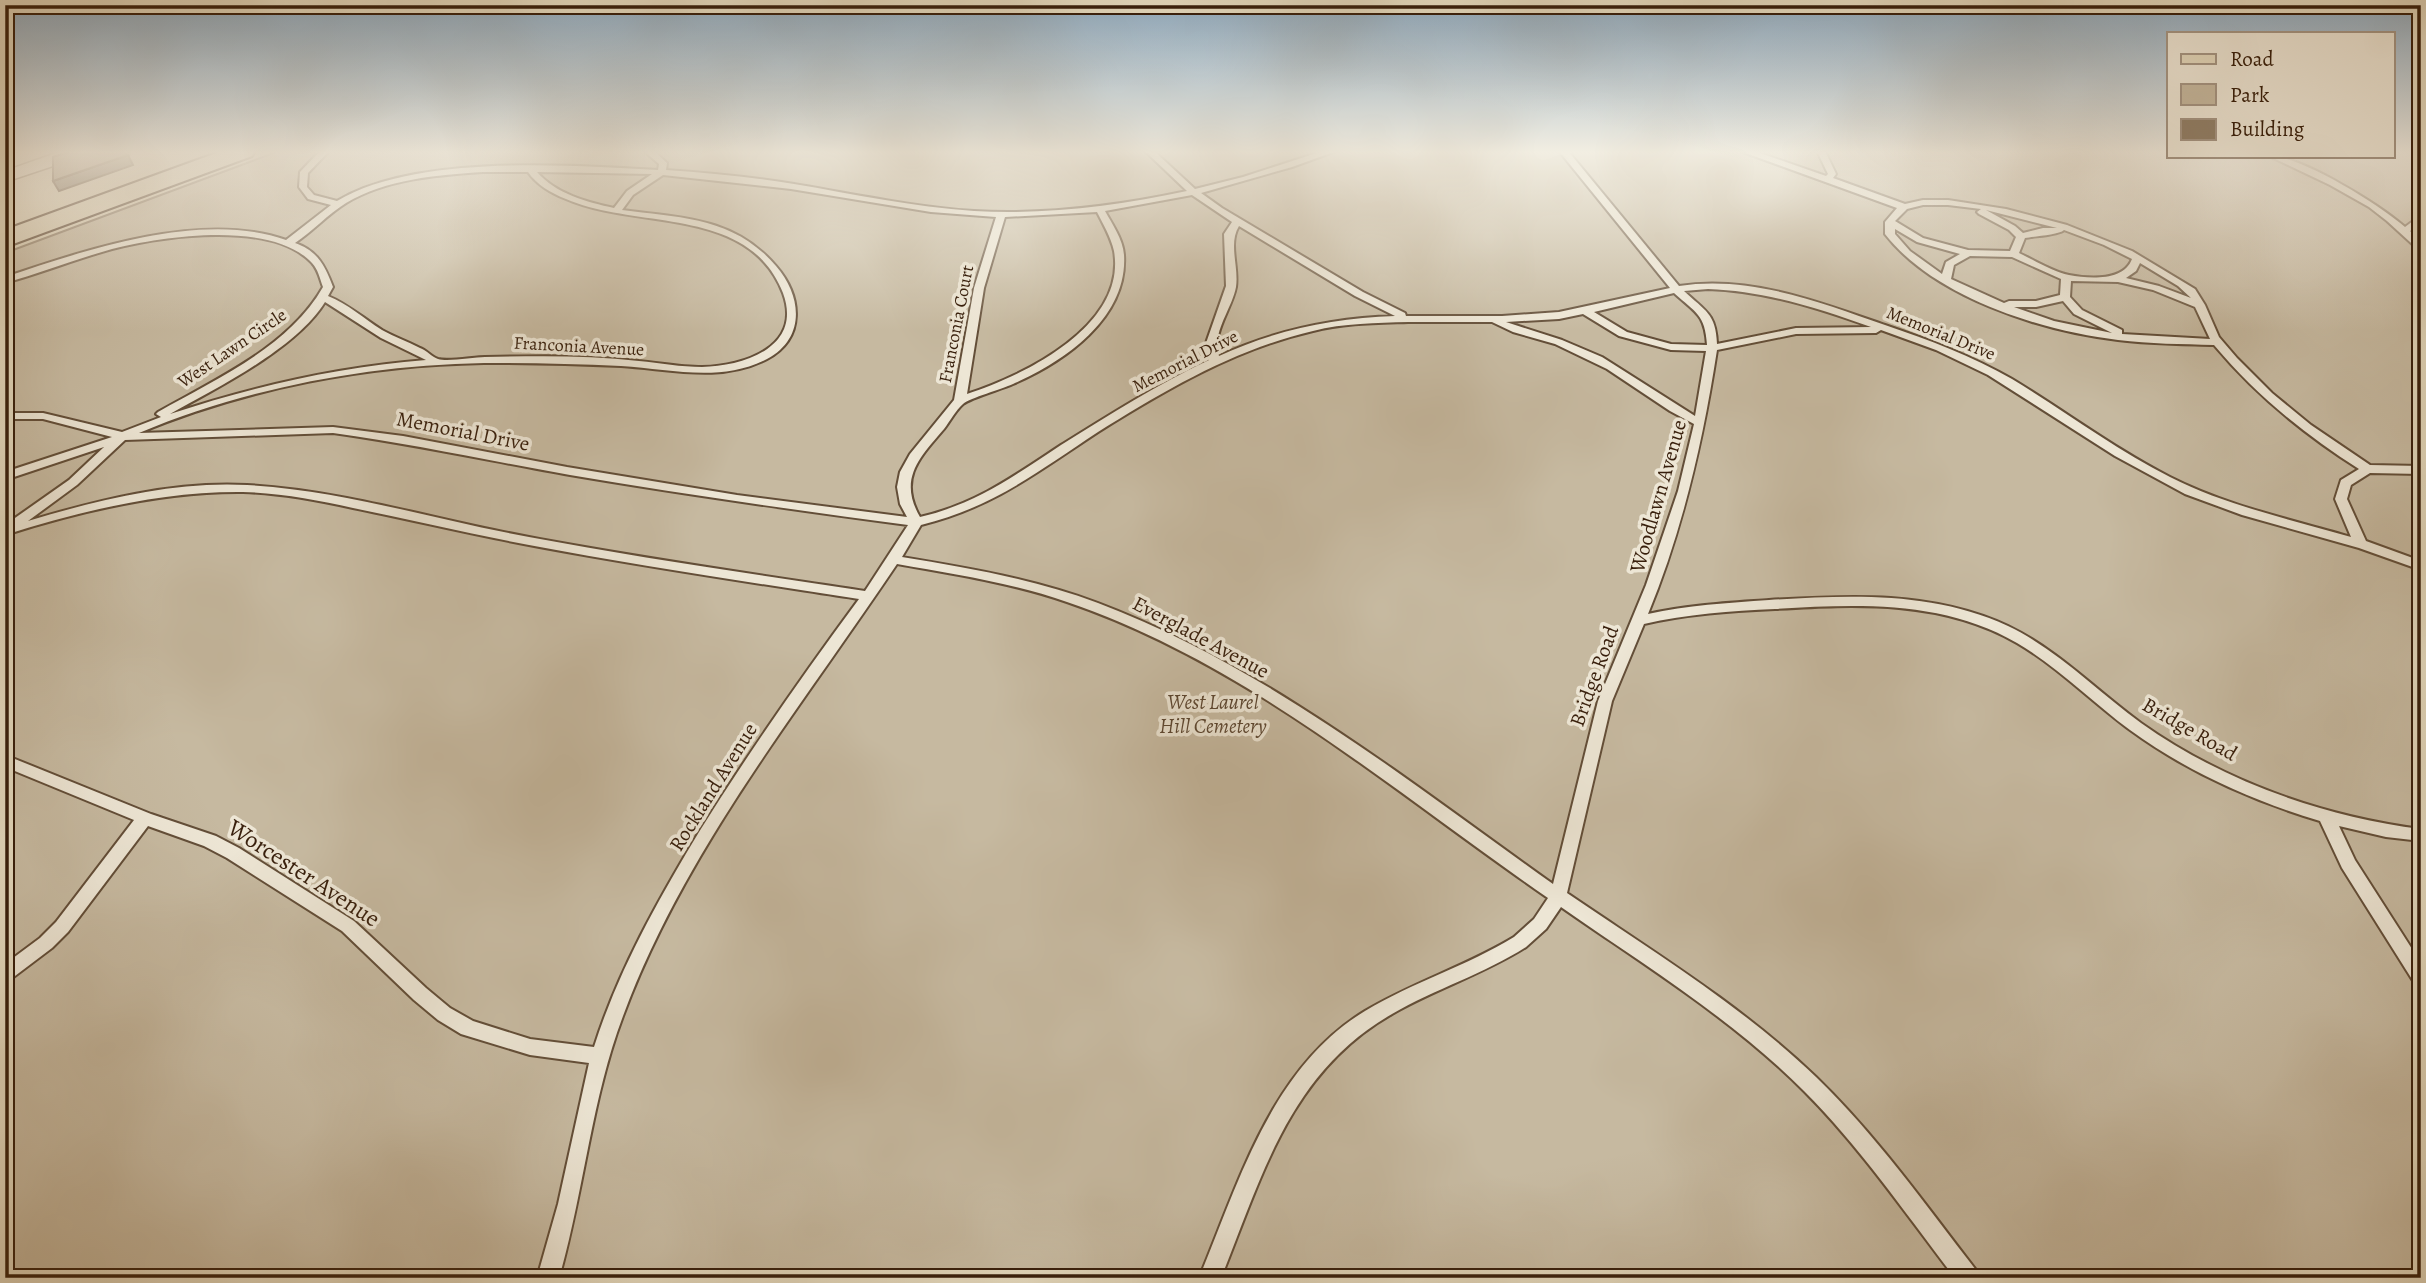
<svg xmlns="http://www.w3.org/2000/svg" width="2426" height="1283" font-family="Alegreya,serif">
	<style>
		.green { fill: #c6b9a0; stroke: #7f6c56; stroke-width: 2 }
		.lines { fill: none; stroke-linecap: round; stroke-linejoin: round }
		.service-casing { stroke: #634e38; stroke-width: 4 }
		.minor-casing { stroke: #634e38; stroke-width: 3 }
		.primary-casing { stroke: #381f0c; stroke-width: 4 }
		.service { fill: #ede6d5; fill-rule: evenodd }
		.minor { fill: #ede6d5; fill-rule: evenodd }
		.primary { fill: #e3d9be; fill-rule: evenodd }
		.shaded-wall { fill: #665a4a; stroke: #381f0c; stroke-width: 2 }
		.building { fill: #918069; stroke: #381f0c; stroke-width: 2 }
		.labels { text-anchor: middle; stroke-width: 7; stroke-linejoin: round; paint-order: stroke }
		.far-street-label { font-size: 18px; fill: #381f0c; stroke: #ede6d5 }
		.street-label { font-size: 21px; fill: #381f0c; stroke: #ede6d5 }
		.park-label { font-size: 21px; font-style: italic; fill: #5c4631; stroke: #ede6d5 }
		.near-street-label { font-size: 24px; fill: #381f0c; stroke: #ede6d5 }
	</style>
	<rect width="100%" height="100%" fill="#e3d9be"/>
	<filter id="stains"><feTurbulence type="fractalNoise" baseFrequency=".00286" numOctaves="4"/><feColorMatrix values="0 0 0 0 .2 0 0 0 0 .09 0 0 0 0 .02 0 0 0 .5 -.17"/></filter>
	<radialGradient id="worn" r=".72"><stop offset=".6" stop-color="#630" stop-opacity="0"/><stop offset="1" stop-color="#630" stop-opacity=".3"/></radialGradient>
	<path class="green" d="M279,151H2169V156H2393V151H2421V1278H5V253Z"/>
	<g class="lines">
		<defs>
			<g id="service">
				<path d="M320,151H329L308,173L307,187L314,195L337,201C415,154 569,165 658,170L659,164L644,151H654L667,163L666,170C709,173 752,177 794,184C854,194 913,207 974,211C1045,215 1117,206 1187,191L1145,151H1154L1195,189L1243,177L1323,151H1336L1292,167L1201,193L1222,208L1363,292L1405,313L1406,316H1502L1559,312L1670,288L1559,151H1568L1679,286C1749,275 1820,302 1885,325C1929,340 1972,356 2012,379C2065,411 2115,449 2170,477C2227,506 2290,519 2351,537L2335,499L2341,480L2359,469C2305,435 2255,394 2214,345C2182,344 2150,344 2118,340C2041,331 1934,297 1885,234V222L1897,208L1740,151H1754L1826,176L1828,174L1817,151H1825L1836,174L1833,178L1905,204L1923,200H1948L2006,209L2067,225L2132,251L2195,289L2205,305L2219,337L2237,358L2272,393L2311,425L2370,465L2421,466V474L2370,473L2351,485L2347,499L2366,541L2421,561V570L2359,548L2242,515L2185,494L2115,456L1988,375L1936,350L1881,330L1876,333L1796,334L1717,350C1703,441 1683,529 1648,614C1687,605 1728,603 1769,600C1850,595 1933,591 2008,626C2058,650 2097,691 2141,723C2223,781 2321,816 2421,829V841L2386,837L2339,826L2355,860L2421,963V987L2415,984L2342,868L2320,821C2253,801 2186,771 2130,730C2092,702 2058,667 2017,643C1943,600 1857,604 1775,609C1731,611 1687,614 1644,624L1612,701L1567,893C1652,951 1741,1005 1816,1077C1876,1135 1925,1204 1976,1270L1979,1278H1955C1906,1214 1860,1147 1804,1091C1731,1018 1644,965 1561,907L1546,929L1526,947C1484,974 1435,989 1392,1014C1290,1072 1262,1176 1221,1278H1199C1239,1182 1271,1068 1365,1011C1413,982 1467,966 1514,937L1534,919L1548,898C1394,792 1247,663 1067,602C1012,583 954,574 897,564C800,709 684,851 623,1016C591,1100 584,1192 559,1278H537L558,1204L589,1063L530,1055L461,1034L438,1020L414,1000L342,931L227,858L204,846L148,826L68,932L52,948L11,979L5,982V964L40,938L56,922L134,820L5,767V755L151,814L216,836L239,848L354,921L426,988L450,1008L473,1021L530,1039L594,1047C618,971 658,900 699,832C749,752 803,675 859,599C749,582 639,566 529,545C470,534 412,520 353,508C317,500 280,493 243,492C163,491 80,511 5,535V525L69,480L104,447L5,480V472L112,437L43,419H5V413H43L122,432L161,417L156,414L158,412C216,379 289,347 323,287C320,279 318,269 312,263C272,220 164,236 112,249C76,259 41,273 5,283V277C86,250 202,210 286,240L331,205L308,199L299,187L300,172ZM483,172H528C537,185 551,193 566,199C636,230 749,205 783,293C803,347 744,366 702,367C681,367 660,363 639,361C588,355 536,356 485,357C474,357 448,362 438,359C432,357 426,350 420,348C407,341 394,337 382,330C363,318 348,304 328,296L333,287C325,266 318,251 295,243C313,231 328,214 346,203C386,179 437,175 483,172ZM537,172L652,174L627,191L614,208C587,202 556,194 537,172ZM663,175L791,189L931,212L996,217L974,288L954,400L910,454L900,472L897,487L900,504L907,517L737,495L567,467L403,436L333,427L139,433C247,388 367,365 484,363C530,363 576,364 621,366C671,369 720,383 767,359C806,338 802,296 776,266C734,217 682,218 622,210L633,195ZM1192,195L1232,222L1224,234L1226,286L1205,346L1209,360C1158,384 1109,415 1061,445C1014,476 976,504 920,517C898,479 919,458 944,429C950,421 956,410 963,404C970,398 1002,389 1013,384C1064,362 1128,318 1124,255C1123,239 1112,224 1105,211ZM1923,205H1948L1981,209L1977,212L1979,214L2009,230L2016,237L2010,251L1968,250L1923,238L1895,221L1907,209ZM1986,210L2057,228H2043L2023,233L2015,226ZM1097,212C1103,224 1111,237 1114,251C1127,326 1023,376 967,394L984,288L1005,217ZM1239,226L1355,296L1395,316C1333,318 1275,330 1219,356C1211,333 1232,309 1236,287C1239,266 1228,244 1239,226ZM1895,229L1917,242L1960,254L1946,262L1942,274L1910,251L1895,234ZM2064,230L2104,245L2132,259C2124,281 2090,279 2069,275C2053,272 2034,260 2019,253L2025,238C2035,236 2059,235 2064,230ZM1970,256L2012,257L2061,279L2060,295L2036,301H2009L2004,303L1951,279L1954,265ZM2140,263L2178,286L2191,298L2159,286L2126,278L2136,271ZM2071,281L2118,282L2153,290L2195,307L2210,339L2122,334V330L2082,310L2070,297ZM1708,289C1765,291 1818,308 1871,327L1796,328L1717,344C1716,313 1705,311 1684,291ZM1674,293C1696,313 1705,314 1707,345L1671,344L1627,332L1594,312ZM2063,301L2074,314L2112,333L2054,321L2014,307H2036ZM325,302L381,338L426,360C338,367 254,386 170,414C217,388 297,348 325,302ZM1583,314L1619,336L1671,350L1706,351L1695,416L1602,357L1562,340L1506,322L1559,319ZM1408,322H1492L1513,332L1555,344L1607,369L1670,411L1694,424L1678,491L1646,585L1598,701L1553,884C1408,781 1265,666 1098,603C1035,579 968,568 902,557L921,525C994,507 1037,472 1098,432C1165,390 1235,349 1313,331C1344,323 1376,323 1408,322ZM333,433C413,444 491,461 570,475C682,494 795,510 908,525L865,591C753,574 640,558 529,537C436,520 342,490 247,485C173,481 98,500 28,521L77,485L125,440Z"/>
				<path d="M2269,156C2300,155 2380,205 2405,227L2421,215V223L2410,231L2421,243V252L2387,221L2369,207L2330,185Z"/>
			</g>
			<path id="minor" d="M62,151H89L86,155L5,182V171Z"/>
			<path id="primary" d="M222,151H255L252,156L5,247V230Z"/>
		</defs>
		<use href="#service" class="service-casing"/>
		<use href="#minor" class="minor-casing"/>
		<use href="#primary" class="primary-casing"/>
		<use href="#service" class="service"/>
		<use href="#minor" class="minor"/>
		<use href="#primary" class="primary"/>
	</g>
	<path class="shaded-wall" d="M128,155L133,165L59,191L53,181Z"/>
	<path class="building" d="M71,151H120L128,155L53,181V157Z"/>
	<linearGradient id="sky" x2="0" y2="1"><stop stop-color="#8faabf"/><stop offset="0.46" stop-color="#f2eee2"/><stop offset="1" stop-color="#f2eee2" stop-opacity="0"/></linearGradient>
	<rect width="2426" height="331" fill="url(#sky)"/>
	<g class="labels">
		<g class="far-street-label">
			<text transform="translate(956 324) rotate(-79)" y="6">Franconia Court</text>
			<text transform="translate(1941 333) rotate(22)" y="6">Memorial Drive</text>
			<text transform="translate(579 346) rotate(3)" y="6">Franconia Avenue</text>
			<text transform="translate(232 348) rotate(-34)" y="6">West Lawn Circle</text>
			<text transform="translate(1185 361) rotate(-27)" y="6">Memorial Drive</text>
		</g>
		<g class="street-label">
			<text transform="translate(463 431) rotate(11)" y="7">Memorial Drive</text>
			<text transform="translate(1658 496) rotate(-74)" y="7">Woodlawn Avenue</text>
			<text transform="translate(1201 637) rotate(28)" y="7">Everglade Avenue</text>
			<text transform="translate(1594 676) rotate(-70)" y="7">Bridge Road</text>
			<text transform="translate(2190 729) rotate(30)" y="7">Bridge Road</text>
			<text transform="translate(713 787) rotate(-58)" y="7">Rockland Avenue</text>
		</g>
		<g class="park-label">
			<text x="1213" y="709">West Laurel<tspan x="1213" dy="24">Hill Cemetery</tspan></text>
		</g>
		<g class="near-street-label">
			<text transform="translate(304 873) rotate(33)" y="8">Worcester Avenue</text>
		</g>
	</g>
	<rect width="2426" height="1283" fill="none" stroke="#e3d9be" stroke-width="28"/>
	<rect x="7" y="7" width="2412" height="1269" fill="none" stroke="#381f0c" stroke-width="3.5"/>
	<rect x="14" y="14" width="2398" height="1255" fill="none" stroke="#381f0c" stroke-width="2"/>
	<rect x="2167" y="32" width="228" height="126" fill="#ede6d5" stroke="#a59685" stroke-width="2"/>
	<rect x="2181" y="54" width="35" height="10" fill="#e3d9be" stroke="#a59685" stroke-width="2"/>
	<text x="2230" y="66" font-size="21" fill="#381f0c">Road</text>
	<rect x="2181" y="84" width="35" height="21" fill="#c6b9a0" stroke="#a59685" stroke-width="2"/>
	<text x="2230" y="102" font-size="21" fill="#381f0c">Park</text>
	<rect x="2181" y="119" width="35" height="21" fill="#918069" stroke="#a59685" stroke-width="2"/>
	<text x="2230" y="136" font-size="21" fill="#381f0c">Building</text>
	<rect width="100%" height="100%" filter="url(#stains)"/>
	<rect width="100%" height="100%" fill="url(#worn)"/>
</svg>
